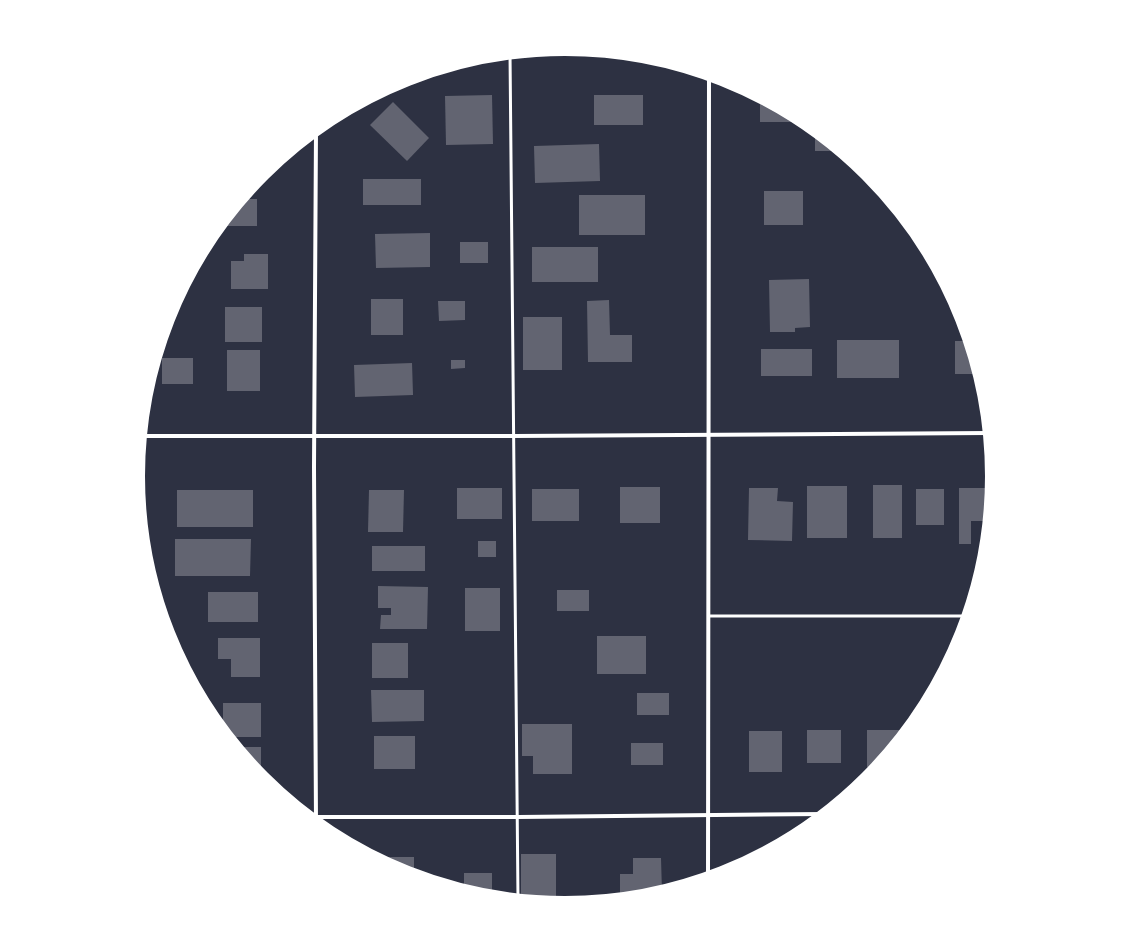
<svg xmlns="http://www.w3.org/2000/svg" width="1131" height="952" font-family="Merriweather,serif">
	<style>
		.building { fill: #626471 }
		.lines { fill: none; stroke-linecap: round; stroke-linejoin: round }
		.service { stroke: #fff; stroke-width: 3 }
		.minor { stroke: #fff; stroke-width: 4 }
		.rim { fill: none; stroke: #fff; stroke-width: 2 }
	</style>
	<rect width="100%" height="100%" fill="#2d3142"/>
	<g class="building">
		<path d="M492,95L493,144L446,145L445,96Z"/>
		<rect x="594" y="95" width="49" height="30"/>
		<path d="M760,97L803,120L806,122H760Z"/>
		<path d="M393,102L429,138L407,161L370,125Z"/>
		<path d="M815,138H824L835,146V151H815Z"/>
		<path d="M599,144L600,181L535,183L534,146Z"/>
		<rect x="363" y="179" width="58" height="26"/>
		<rect x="764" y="191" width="39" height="34"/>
		<rect x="579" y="195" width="66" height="40"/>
		<path d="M242,199H257V226H219Z"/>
		<path d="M430,233V267L376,268L375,234Z"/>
		<rect x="460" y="242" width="28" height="21"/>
		<rect x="532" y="247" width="66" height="35"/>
		<path d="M244,254H268V289H231V261H244Z"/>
		<path d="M809,279L810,327L795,328V332H770L769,280Z"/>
		<rect x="371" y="299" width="32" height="36"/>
		<path d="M609,300L610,335H632V362H588L587,301Z"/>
		<path d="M438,301H465V320L439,321Z"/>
		<path d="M955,301V302L959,309H955Z"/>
		<rect x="225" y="307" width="37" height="35"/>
		<rect x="523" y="317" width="39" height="53"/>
		<rect x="837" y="340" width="62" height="38"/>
		<path d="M955,341H970L980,374H955Z"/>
		<rect x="761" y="349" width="51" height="27"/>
		<rect x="227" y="350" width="33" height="41"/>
		<rect x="162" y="358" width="31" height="26"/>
		<path d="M451,360H465V368L451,369Z"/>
		<path d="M412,363L413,395L355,397L354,365Z"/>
		<rect x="873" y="485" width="29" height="53"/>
		<rect x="807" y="486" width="40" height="52"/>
		<rect x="620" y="487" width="40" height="36"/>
		<rect x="457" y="488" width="45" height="31"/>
		<path d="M749,488H778L777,501L793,502L792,541L748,540Z"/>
		<path d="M959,488H992L989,521H971V544H959Z"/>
		<rect x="532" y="489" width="47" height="32"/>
		<rect x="916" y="489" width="28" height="36"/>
		<rect x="177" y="490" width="76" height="37"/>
		<path d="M369,490H404L403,532H368Z"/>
		<path d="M175,539H251L250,576H175Z"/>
		<rect x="478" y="541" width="18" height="16"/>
		<rect x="372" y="546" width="53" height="25"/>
		<path d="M378,586L428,587L427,629H380L381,615H391V608H378Z"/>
		<rect x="465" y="588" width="35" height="43"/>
		<rect x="557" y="590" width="32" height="21"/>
		<rect x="208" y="592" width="50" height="30"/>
		<rect x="597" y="636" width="49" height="38"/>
		<path d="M218,638H260V677H231V659H218Z"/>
		<rect x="372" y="643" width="36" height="35"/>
		<path d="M371,690H424V721L372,722Z"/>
		<rect x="637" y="693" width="32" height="22"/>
		<path d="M223,703H261V737H229L223,730Z"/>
		<path d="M522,724H572V774H533V756H522Z"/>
		<rect x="807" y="730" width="34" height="33"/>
		<path d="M867,730H903V736L878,767H867Z"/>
		<rect x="749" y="731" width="33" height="41"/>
		<rect x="374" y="736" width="41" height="33"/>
		<rect x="631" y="743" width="32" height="22"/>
		<path d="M237,747H261V775H260Z"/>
		<path d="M521,854H556V903L521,900Z"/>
		<path d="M375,857H414V875L402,871Z"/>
		<path d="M633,858H661L662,892L649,896L620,899V874H633Z"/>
		<path d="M464,873H492V896H482L464,890Z"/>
	</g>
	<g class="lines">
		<g class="service">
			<path d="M510,53L518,899"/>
			<path d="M709,616H968"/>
		</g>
		<g class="minor">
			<path d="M141,436H514L989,433"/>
			<path d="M309,817H518L825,814"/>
			<path d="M316,822L314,467L316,130"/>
			<path d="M708,878L709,75"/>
		</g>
	</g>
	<path d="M0 0H1131V952H0ZM144 476a421 421 0 1 1 842 0a421 421 0 1 1-842 0Z" fill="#fff" fill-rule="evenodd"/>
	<path class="rim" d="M144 476a421 421 0 1 1 842 0a421 421 0 1 1-842 0Z"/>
</svg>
